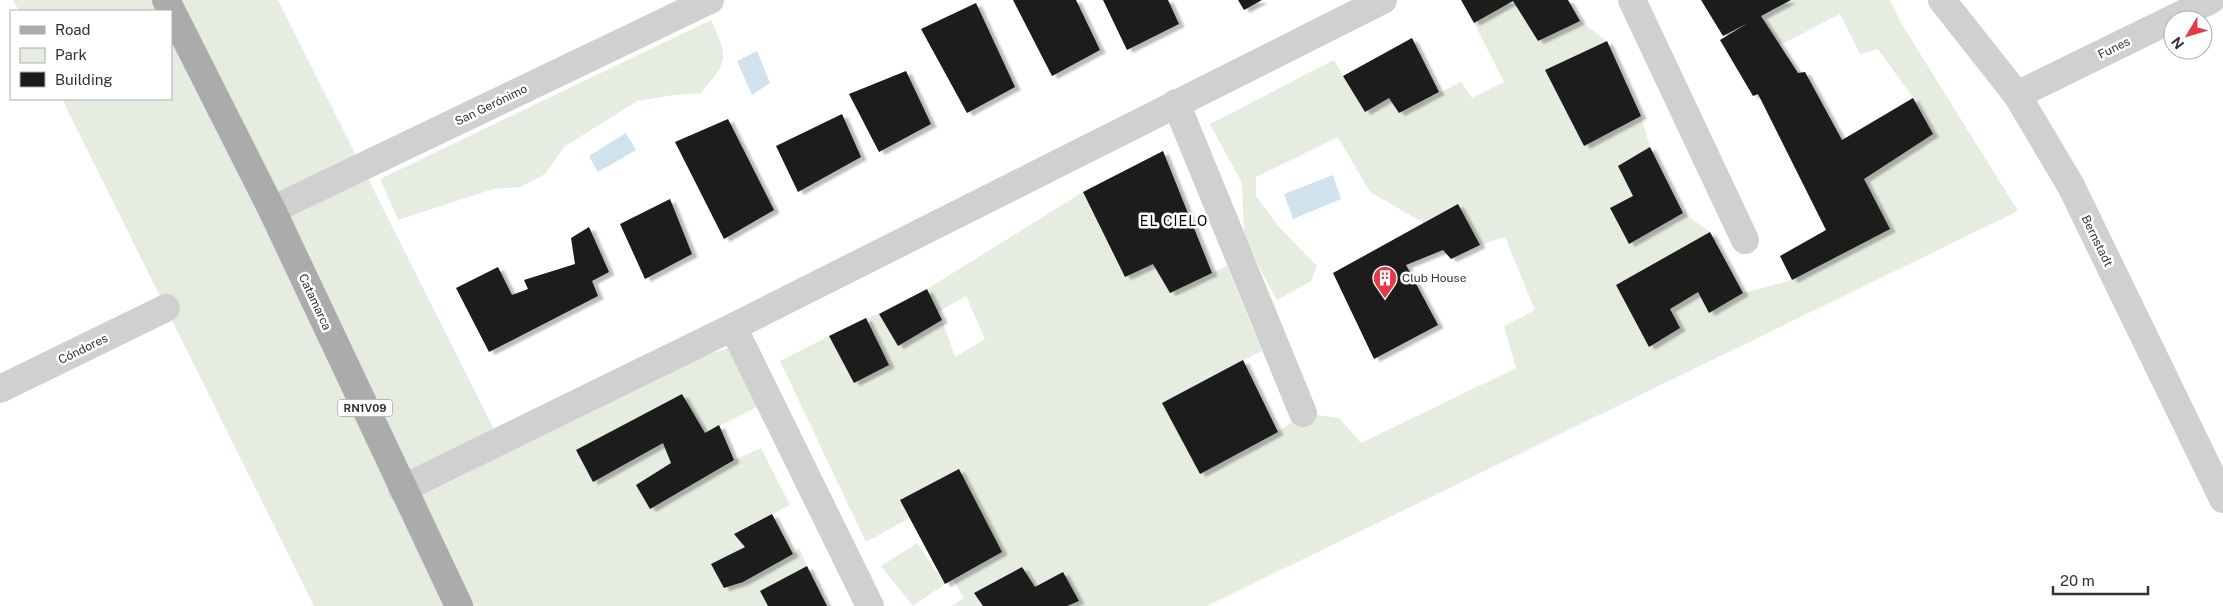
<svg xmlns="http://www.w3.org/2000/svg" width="2223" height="606" font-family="'Public Sans',sans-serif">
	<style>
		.green { fill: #e6ecdf }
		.water { fill: #cfe2ee }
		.building { fill: #1a1a1a; filter: url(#shadow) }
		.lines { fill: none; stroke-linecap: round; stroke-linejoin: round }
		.minor { stroke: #d0d0d0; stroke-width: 28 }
		.major { stroke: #ababab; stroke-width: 28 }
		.labels { text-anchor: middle; stroke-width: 5; stroke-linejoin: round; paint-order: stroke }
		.shield { fill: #fff; stroke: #707070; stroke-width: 1 }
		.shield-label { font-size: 11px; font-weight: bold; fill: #333 }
		.street-label { font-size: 12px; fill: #333; stroke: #fff }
		.poi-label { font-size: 12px; fill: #333; stroke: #fff; text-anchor: start }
		.neighbourhood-label { font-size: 14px; letter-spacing: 1px; fill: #000; stroke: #fff }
	</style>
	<defs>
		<filter id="shadow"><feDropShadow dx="5.5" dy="3" stdDeviation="1" flood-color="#0004"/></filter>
	</defs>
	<rect width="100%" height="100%" fill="#fff"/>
	<g class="green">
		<path d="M13,0H278L506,453L702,356L729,348L757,407L705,433L682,394L576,451L593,482L663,443L671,463L636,485L650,509L734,460L761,448L790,505L735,533L745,547L725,588L743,582L793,554L799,548L807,566L760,591L768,606H314L62,99H171V11H19Z"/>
		<path d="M1791,0H1890L1901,23L2018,211L1207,606H1067L1078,601L1035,587L1022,567L975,593L983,606H952L964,598L953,580L1002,552L959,470L901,499L910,518L866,542L780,361L829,336L854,383L889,365L866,318L879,314L898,346L942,320L955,357L985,339L966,296L938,312L927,289L1083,192L1125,277L1153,264L1170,293L1227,266L1262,351L1162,403L1200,474L1278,432L1303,413L1339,418L1361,443L1516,368L1504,326L1535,310L1505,237L1480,245L1458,205L1424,223L1370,192L1338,137L1256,177V196L1278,226L1317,266L1311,281L1277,300L1260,269L1244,233L1242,183L1210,124L1334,60L1365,112L1389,98L1399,113L1461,82L1472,98L1504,82L1474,23L1513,1L1538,41L1580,21L1607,41L1545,70L1584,145L1641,116L1650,147L1633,196L1610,209L1629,244L1683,213L1710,232L1616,285L1649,347L1679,328L1670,309L1698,292L1709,313L1743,293L1792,280L1889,229L1864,179L1933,134L1913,98L1878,49L1860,54L1840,14L1780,45L1761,16Z"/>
		<path d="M711,20C729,60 728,60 701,93L674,95L637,101L564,147L545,174L521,187L493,189L398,220L380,179Z"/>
		<path d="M917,543L945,584L913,606L881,566Z"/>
	</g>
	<g class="water">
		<path d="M757,51L770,83L752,95L737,61Z"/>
		<path d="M626,133L636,150L598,172L589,156Z"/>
		<path d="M1333,175L1341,199L1293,219L1284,194Z"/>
	</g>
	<g class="building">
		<path d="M1013,0H1076L1100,50L1052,76Z"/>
		<path d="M1103,0H1168L1179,24L1127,50Z"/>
		<path d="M1238,0H1262L1244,10Z"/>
		<path d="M1461,0H1568L1580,21L1538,41L1513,1L1474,23Z"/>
		<path d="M1701,0H1791L1761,16L1798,73L1805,72L1842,140L1913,98L1933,134L1864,179L1890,229L1792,280L1780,256L1826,230L1758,94L1753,96L1720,40L1748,23L1723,36Z"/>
		<path d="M976,3L1015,87L967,113L921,29Z"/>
		<path d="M1412,38L1439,92L1399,113L1389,98L1365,112L1343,76Z"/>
		<path d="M1607,41L1641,116L1584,146L1545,70Z"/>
		<path d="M906,71L931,124L879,152L849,94Z"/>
		<path d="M842,114L861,157L798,192L776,146Z"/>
		<path d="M728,119L774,210L724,239L675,142Z"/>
		<path d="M1650,147L1683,213L1629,244L1610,208L1633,196L1618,166Z"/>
		<path d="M1163,151L1212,273L1170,293L1153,264L1125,277L1083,192Z"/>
		<path d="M670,199L692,254L645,279L620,224Z"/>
		<path d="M1458,204L1480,245L1451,259L1443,250L1406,265L1438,325L1374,359L1333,273Z"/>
		<path d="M589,227L609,272L592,281L598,296L489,352L456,288L498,267L512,295L528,289L524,280L575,264L571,238Z"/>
		<path d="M1710,232L1743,293L1709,313L1698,292L1670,309L1680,328L1649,347L1616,285Z"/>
		<path d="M927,289L942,320L898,346L879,314Z"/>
		<path d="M866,318L889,365L854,383L829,336Z"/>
		<path d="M1243,360L1278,432L1200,474L1162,403Z"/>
		<path d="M682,394L705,433L719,425L734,460L650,509L636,485L671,463L663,443L593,482L576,450Z"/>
		<path d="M959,469L1002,552L945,584L900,500Z"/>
		<path d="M772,514L793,554L743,582L724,588L711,564L745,547L734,534Z"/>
		<path d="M807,566L827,606H768L760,591Z"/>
		<path d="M1022,567L1035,587L1063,572L1079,601L1067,606H983L974,593Z"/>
	</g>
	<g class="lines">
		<g class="minor">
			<path d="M1632,0L1745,240"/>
			<path d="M1942,0L2017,95L2071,186L2223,499"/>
			<path d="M2017,95L2211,0"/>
			<path d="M1176,103L1303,413"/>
			<path d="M272,210L710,0"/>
			<path d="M733,327L870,606"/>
			<path d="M0,389L166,308"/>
			<path d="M402,489L733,327L1383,0"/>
		</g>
		<path class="major" d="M166,0L272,210L459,606"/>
	</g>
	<defs>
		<symbol id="building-pin" viewBox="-11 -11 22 30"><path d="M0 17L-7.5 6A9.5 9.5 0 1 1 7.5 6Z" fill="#e63946" stroke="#fff"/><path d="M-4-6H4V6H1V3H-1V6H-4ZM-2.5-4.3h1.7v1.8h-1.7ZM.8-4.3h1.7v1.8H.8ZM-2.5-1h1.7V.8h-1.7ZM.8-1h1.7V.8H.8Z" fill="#fff"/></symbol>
	</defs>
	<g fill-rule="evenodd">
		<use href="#building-pin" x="1371" y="264" width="28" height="38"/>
	</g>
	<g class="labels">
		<rect class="shield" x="337.5" y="399.5" width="55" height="17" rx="4"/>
		<g class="shield-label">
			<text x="365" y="412">RN1V09</text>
		</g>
		<g class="street-label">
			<text transform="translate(2114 48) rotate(-26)" y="4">Funes</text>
			<text transform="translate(491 105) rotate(-26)" y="4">San Gerónimo</text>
			<text transform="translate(2097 241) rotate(64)" y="4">Bernstadt</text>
			<text transform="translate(315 302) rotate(65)" y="4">Catamarca</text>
			<text transform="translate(83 349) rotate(-26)" y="4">Cóndores</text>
		</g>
		<g class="poi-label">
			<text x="1402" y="282">Club House</text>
		</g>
		<g class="neighbourhood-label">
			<text x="1174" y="226">EL CIELO</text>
		</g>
	</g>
	<rect x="10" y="10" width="162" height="90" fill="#ffffff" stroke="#adadad"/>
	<rect x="20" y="26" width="25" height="8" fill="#ababab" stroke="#adadad"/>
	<text x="55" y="35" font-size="15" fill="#333333">Road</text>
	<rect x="20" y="48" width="25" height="15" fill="#e6ecdf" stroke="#adadad"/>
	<text x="55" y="60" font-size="15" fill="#333333">Park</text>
	<rect x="20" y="72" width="25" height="15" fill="#1a1a1a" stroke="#adadad"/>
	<text x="55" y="85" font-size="15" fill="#333333">Building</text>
	<g transform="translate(2188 35) rotate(232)"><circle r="24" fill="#ffffff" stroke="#adadad"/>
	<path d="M0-4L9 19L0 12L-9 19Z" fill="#e63946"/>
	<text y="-8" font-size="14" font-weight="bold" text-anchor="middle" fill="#333333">N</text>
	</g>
	<path d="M2053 586v8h95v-8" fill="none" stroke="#333333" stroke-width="2.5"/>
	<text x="2060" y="586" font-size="15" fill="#333333" stroke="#ffffff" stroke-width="4" paint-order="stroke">20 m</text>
</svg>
